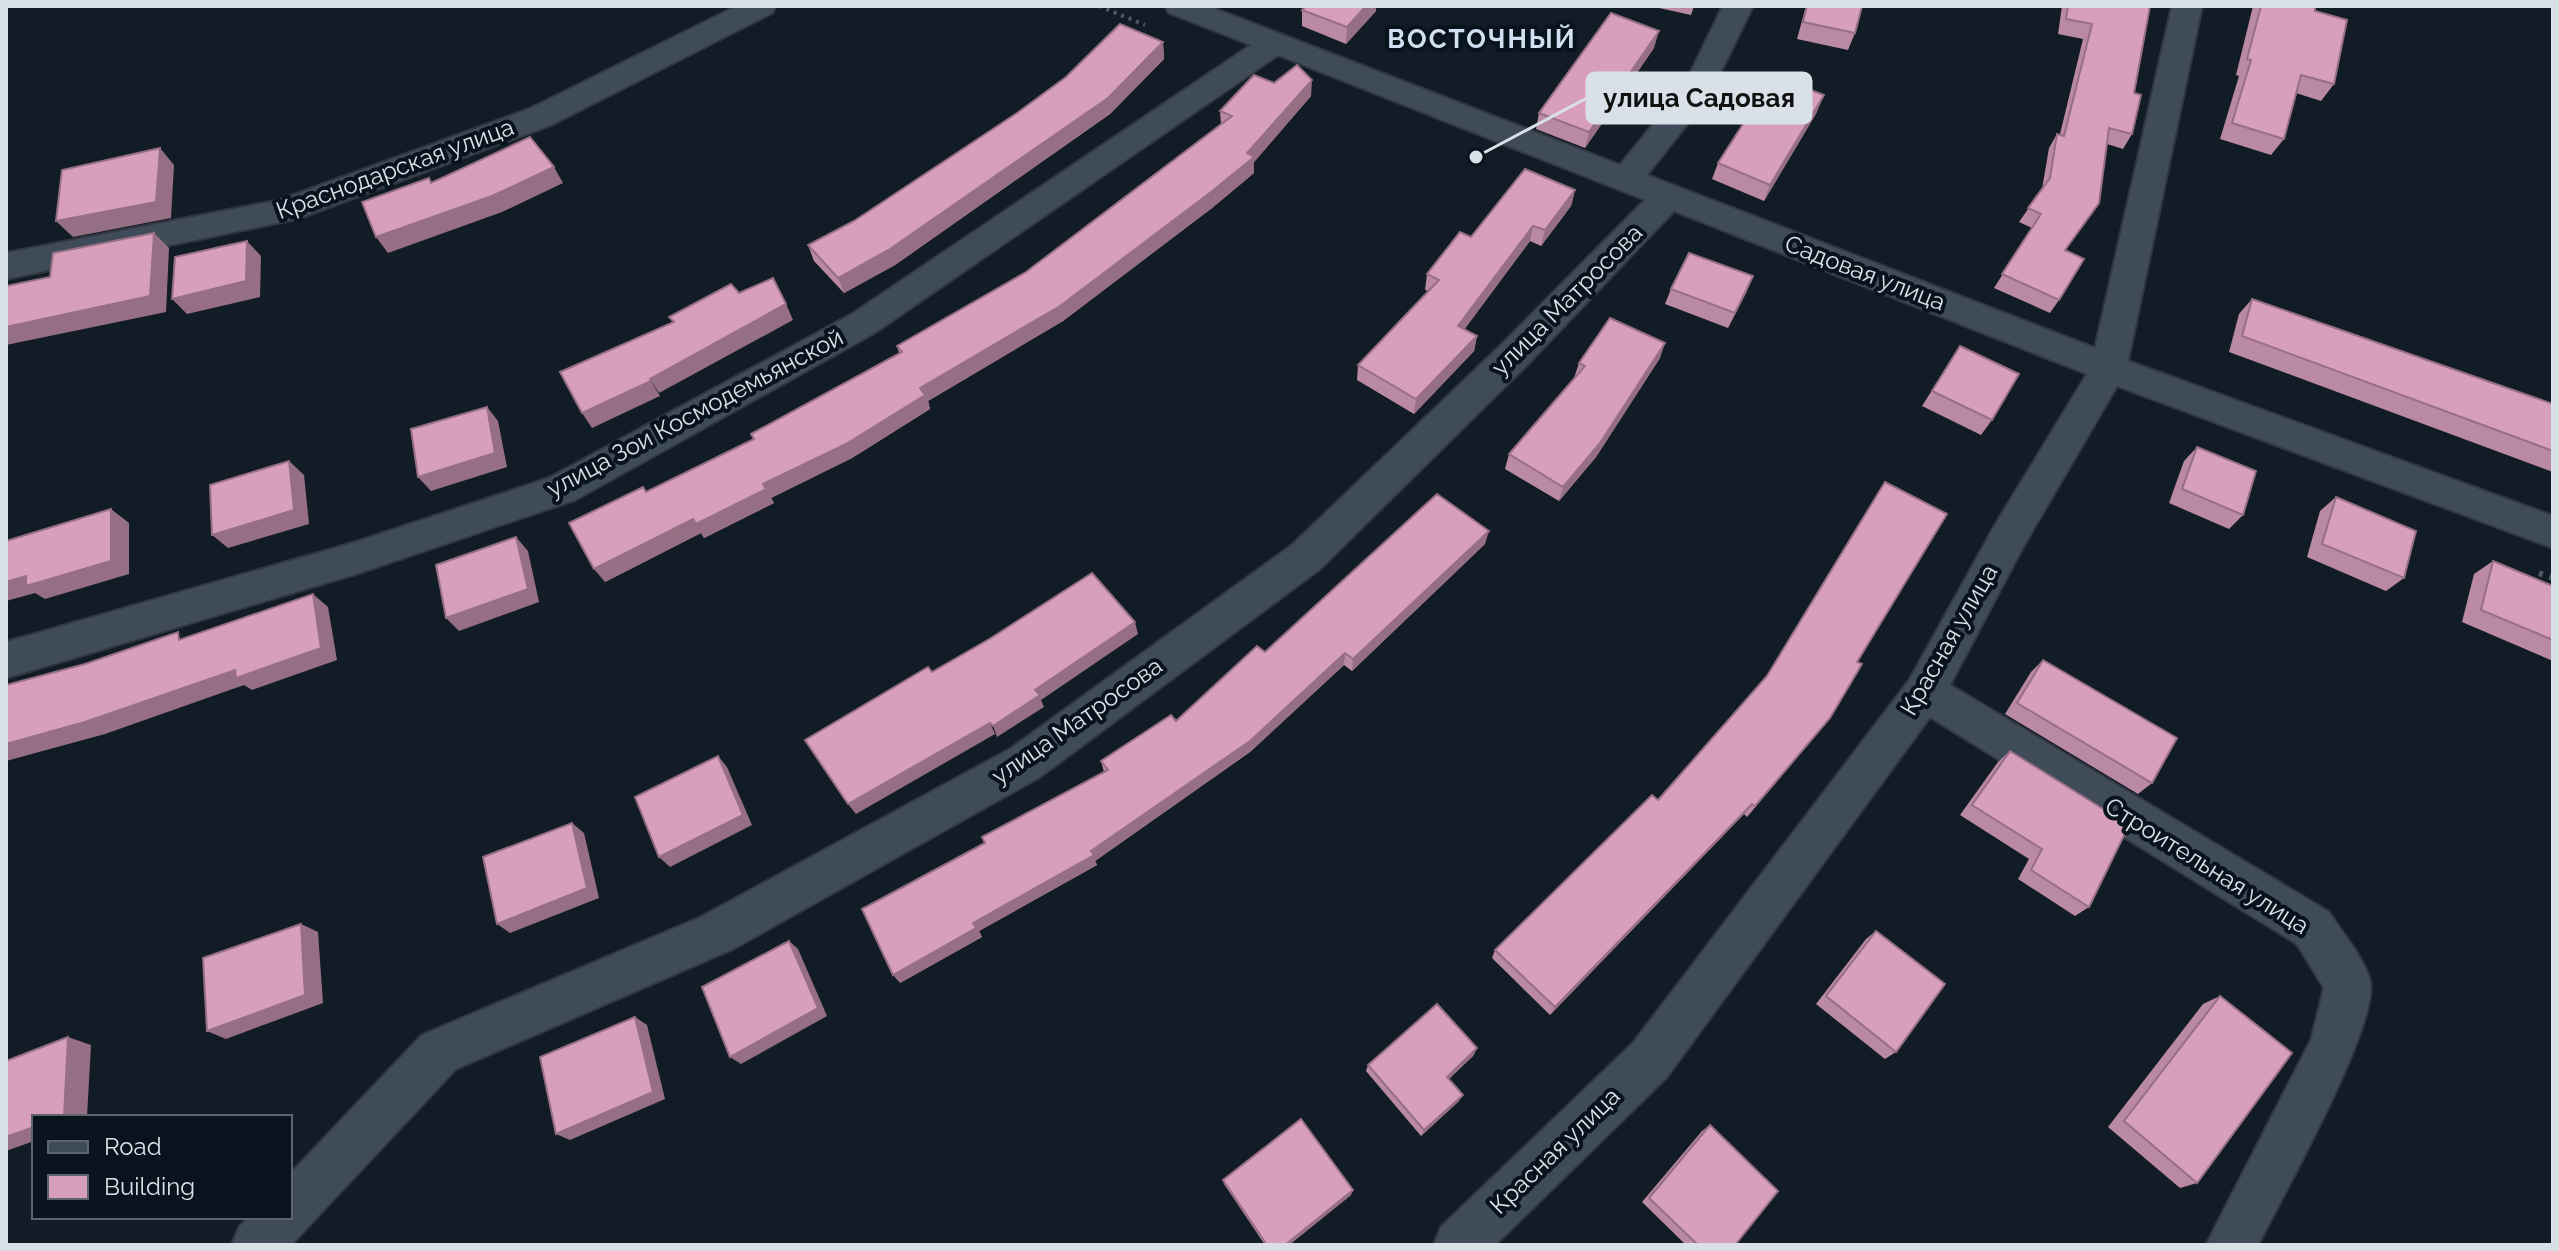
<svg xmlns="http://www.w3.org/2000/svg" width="2559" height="1251" font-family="Raleway,sans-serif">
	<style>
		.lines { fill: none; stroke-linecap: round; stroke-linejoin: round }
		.minor-casing { stroke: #313640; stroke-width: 4 }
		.path-far1 { stroke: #505963; stroke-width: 4; stroke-dasharray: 3 5; stroke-linecap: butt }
		.path { stroke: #505963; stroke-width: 6; stroke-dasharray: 4 7; stroke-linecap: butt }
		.minor { fill: #404b59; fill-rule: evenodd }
		.wall { fill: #ba89a2 }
		.shaded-wall { fill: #976f84 }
		.building { fill: #d89fbc; stroke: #976f84; stroke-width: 2 }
		.labels { text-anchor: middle; stroke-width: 8; stroke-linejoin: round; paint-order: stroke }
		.street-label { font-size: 24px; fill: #d9e0e8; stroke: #09131e }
		.far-district-label { font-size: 26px; font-weight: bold; letter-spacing: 2px; fill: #d2dff0; stroke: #09131e }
		.leader { fill: none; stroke: #d9e0e8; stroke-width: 3 }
		.callout-dot { fill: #d9e0e8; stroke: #09131e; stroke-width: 3 }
		.callout { fill: #d9e0e8; stroke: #d9e0e8; stroke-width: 3 }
		.callout-label { font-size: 26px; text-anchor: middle; font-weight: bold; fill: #111 }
	</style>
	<rect width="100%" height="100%" fill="#121c27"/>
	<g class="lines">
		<defs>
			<g id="minor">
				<path d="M737,6H776L772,13L551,125L297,219L6,279V253L280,200L529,109Z"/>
				<path d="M1165,6H1208L1620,165L1684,86L1723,6H1753L1708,98L1647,175L2095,348L2172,6H2202L2128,361L2553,516V548L2117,386L2023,547L1950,685L2329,912C2342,933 2364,957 2370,981C2380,1023 2281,1199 2258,1245H2206L2311,1040L2324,988L2297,944L1930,717L1667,1077L1495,1245H1434L1441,1227L1633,1043L1910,679L1995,525L2087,374L1674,211L1526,366L1320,569L1040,777L733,949L456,1069L291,1245H232L239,1227L249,1217H290V1174L422,1035L701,917L1010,749L1292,545L1500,346L1645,200L1278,55L876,332L575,500L356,574L6,678V642L356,542L549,478L852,314L1251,45L1169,13Z"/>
			</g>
		</defs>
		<use href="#minor" class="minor-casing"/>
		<path class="path-far1" d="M1099,6L1145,25"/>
		<path class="path" d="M2539,573L2553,578"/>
		<use href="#minor" class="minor"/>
	</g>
	<g class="wall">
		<path d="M1306,6H1376V11L1346,44L1302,26V10Z"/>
		<path d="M1650,6H1694L1691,15Z"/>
		<path d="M1806,6H1862L1855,33L1848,50L1797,39Z"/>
		<path d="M2062,6H2150L2134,93L2132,134L2123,149L2107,144L2066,251L2059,300L2050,313L1994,288L2032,228L2019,222L2042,189L2049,148L2057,134H2060L2083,39L2058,34Z"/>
		<path d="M2253,6H2315L2334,84L2321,101L2296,93L2284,139L2271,155L2220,139L2239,76L2236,75Z"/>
		<path d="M1163,42L1164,59L1110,114L895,265L844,293L814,261L808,245L854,221Z"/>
		<path d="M1654,48L1585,148L1536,129L1539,113Z"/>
		<path d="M1274,83L1311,96L1254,162V173L1212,208L1063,321L928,401L930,409L852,458L771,498L774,503L704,538L701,533L605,582L646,492L753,439L899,353L897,346L1026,272L1221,125L1220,111Z"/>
		<path d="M1817,112L1764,201L1712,179L1718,163Z"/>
		<path d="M1575,190L1571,206L1541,246L1530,241L1464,329L1477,336L1474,351L1414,414L1357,380L1358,365L1429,291L1425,290L1427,274L1471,237Z"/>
		<path d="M1671,289L1747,291L1728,328L1665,304Z"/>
		<path d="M2252,299L2553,404V472L2229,352L2239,314Z"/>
		<path d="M1960,346L1992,420L1981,435L1922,406Z"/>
		<path d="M1660,358L1596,457L1559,501L1505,469L1509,454L1574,378L1579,363Z"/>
		<path d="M2197,447L2243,515L2229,529L2169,503L2184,461Z"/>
		<path d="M2336,497L2404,578L2386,591L2307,557L2320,511Z"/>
		<path d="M1485,544L1352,671L1344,665L1250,752L1095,861L1097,865L979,931L982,937L900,983L985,843L1104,772L1101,761L1176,721L1265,652Z"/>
		<path d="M2493,561L2553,586V661L2462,622L2474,574Z"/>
		<path d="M2043,660L2152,783L2138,794L2005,714L2031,672Z"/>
		<path d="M1857,662L1821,729L1747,817L1744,814L1550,1015L1492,958L1495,950L1658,800Z"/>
		<path d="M2010,751L2089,907L2075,916L2018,879L2029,859L1960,815L1998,762Z"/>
		<path d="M1876,931L1896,1052L1885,1059L1816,1004L1866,939Z"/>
		<path d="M2220,996L2197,1183L2180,1188L2108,1127L2203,1004Z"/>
		<path d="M1477,1048L1473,1056L1449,1079L1459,1101L1421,1136L1366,1071L1368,1065Z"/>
		<path d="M1710,1125L1735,1245H1686L1642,1202L1702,1131Z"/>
		<path d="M1223,1180L1351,1195L1289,1245H1265L1224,1184Z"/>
	</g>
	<g class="shaded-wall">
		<path d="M1366,6H1376V11L1346,44L1347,27Z"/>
		<path d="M1659,31L1654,48L1585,148L1589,132Z"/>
		<path d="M1163,42L1164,59L1110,114L895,265L844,293L838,278Z"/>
		<path d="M1312,80L1311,96L1254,162V173L1212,208L1063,321L928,401L930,409L852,458L771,498L774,503L704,538L701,533L605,582L594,569L763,484L920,388L1247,153Z"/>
		<path d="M1824,95L1817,112L1764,201L1770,185Z"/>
		<path d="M160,148L174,165L171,218L73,237L56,221Z"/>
		<path d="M554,167L563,183L502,212L388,253L376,237Z"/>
		<path d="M1575,190L1571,206L1541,246L1545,230Z"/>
		<path d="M1533,226L1530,241L1456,341L1458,326Z"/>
		<path d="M154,233L169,248L166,312L6,345V327Z"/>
		<path d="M247,241L261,256L260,297L187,314L172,299Z"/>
		<path d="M1753,276L1747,291L1728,328L1735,313Z"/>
		<path d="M786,304L793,320L659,393L650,379Z"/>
		<path d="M1477,336L1474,351L1414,414L1416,399Z"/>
		<path d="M1665,343L1660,358L1596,457L1559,501L1563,487Z"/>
		<path d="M651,381L660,396L592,428L582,413Z"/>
		<path d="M487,407L498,421L507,467L431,491L418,477Z"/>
		<path d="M289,461L304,475L309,524L228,548L212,535Z"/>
		<path d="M111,509L129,523V574L45,599L35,593L6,601V582Z"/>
		<path d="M1489,531L1485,544L1352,671L1353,659Z"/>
		<path d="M516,537L528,551L539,602L459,631L446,618Z"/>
		<path d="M313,594L328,607L337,660L252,690L244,685L105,734L6,761V744Z"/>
		<path d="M1135,622L1138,634L1041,700L1044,707L997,737L993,726L1035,690Z"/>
		<path d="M1345,653L1344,665L1250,752L1095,861L1097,865L979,931L982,937L900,983L893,975L973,923L1091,851Z"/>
		<path d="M990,723L995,734L856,814L848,804Z"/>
		<path d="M718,756L727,767L752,825L670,867L659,857Z"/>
		<path d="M1752,804L1744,814L1550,1015L1555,1007Z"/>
		<path d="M572,823L584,833L599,898L510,933L497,924Z"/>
		<path d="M301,924L318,932L323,1003L226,1039L207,1031Z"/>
		<path d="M789,941L798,949L827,1016L741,1064L730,1057Z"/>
		<path d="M635,1017L647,1025L665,1099L570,1140L556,1134Z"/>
		<path d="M68,1037L91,1045L87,1117H64Z"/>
		<path d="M1477,1048L1473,1056L1444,1083L1447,1077Z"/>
		<path d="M1463,1095L1459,1101L1421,1136L1424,1130Z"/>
		<path d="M34,1127V1141L6,1151V1137Z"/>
		<path d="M1353,1190L1351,1195L1289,1245H1285Z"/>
	</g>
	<g class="building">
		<path d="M1306,6H1366L1347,27L1302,10Z"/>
		<path d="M1807,6H1862L1855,33L1803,22Z"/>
		<path d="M2068,6H2150L2134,93L2141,95L2132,134L2109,128L2099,203L2065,250L2084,259L2059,300L2002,274L2041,214L2028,208L2050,178L2057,134L2064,136L2092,24L2066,19Z"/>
		<path d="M2261,6H2315V11L2347,20L2334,84L2301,75L2284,139L2232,123L2251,60L2247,59Z"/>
		<path d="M1611,13L1659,31L1589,132L1539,113Z"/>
		<path d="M1120,24L1163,42L1108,98L890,249L838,278L808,245L854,221L1017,113L1066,77Z"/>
		<path d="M1297,65L1312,80L1247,153L1254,157L1211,192L1060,306L920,388L925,395L846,444L763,484L766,489L696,524L693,519L594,569L569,523L643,487L646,492L754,439L751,434L902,352L897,346L1026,272L1232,116L1220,111L1254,75L1274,83Z"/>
		<path d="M1774,76L1824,95L1770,185L1718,163Z"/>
		<path d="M530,137L554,167L492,196L376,237L362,202L429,178L431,183Z"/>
		<path d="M160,148L156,202L56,221L62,170Z"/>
		<path d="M1525,169L1575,190L1545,230L1533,226L1458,326L1477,336L1416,399L1358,365L1439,280L1427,274L1460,232L1471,237Z"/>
		<path d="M154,233L150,296L6,327V286L50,277L53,253Z"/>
		<path d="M247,241L246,281L172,299L175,257Z"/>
		<path d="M1689,253L1753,276L1735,313L1671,289Z"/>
		<path d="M773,278L786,304L650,379L651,381L582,413L560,372L674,322L669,317L731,284L739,293Z"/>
		<path d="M2252,299L2553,404V451L2242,336Z"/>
		<path d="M1610,318L1665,343L1600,443L1563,487L1509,454L1585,366L1579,363Z"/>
		<path d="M1960,346L2019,374L1992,420L1932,391Z"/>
		<path d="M487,407L495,453L418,477L411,429Z"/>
		<path d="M2197,447L2256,471L2243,515L2182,489Z"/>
		<path d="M289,461L294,510L212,535L210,485Z"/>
		<path d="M1885,482L1947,514L1857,662L1862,664L1830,718L1755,806L1752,804L1555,1007L1495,950L1652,795L1658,800L1767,676Z"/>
		<path d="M1437,494L1489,531L1353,659L1345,653L1250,741L1091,851L1094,855L973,923L976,928L893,975L862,909L985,843L982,837L1108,770L1101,761L1171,715L1176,721L1257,646L1265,652Z"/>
		<path d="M2336,497L2416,531L2404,578L2322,544Z"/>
		<path d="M111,509V561L26,586V576L6,582V541Z"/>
		<path d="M516,537L528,589L446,618L436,565Z"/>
		<path d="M2493,561L2553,586V640L2481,610Z"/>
		<path d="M1092,573L1135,622L1035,690L1040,695L993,726L990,723L848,804L805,740L928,667L932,672L991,638Z"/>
		<path d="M313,594L321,648L236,678L235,670L85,722L6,744V685L85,664L178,632L179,640Z"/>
		<path d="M2043,660L2177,738L2152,783L2017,703Z"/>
		<path d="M2010,751L2129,825L2089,907L2031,870L2042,849L1972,805Z"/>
		<path d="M718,756L743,815L659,857L635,797Z"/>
		<path d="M572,823L587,888L497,924L483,857Z"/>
		<path d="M301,924L305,995L207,1031L203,958Z"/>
		<path d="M1876,931L1945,984L1896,1052L1826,996Z"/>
		<path d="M789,941L818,1008L730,1057L702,987Z"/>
		<path d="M2220,996L2292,1053L2197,1183L2124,1121Z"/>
		<path d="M1437,1004L1477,1048L1447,1077L1463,1095L1424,1130L1368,1065Z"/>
		<path d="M635,1017L653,1092L556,1134L540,1057Z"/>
		<path d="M68,1037L64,1117H34V1127L6,1137V1061Z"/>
		<path d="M1301,1119L1353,1190L1285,1245H1267L1223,1180Z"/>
		<path d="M1710,1125L1778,1191L1735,1245H1698L1649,1198Z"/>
	</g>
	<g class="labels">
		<g class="street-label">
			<text transform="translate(395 169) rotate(-20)" y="8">Краснодарская улица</text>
			<text transform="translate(1865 273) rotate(21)" y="8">Садовая улица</text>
			<text transform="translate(1567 300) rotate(-45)" y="8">улица Матросова</text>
			<text transform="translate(695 413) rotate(-28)" y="8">улица Зои Космодемьянской</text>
			<text transform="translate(1949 640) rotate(-60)" y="8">Красная улица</text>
			<text transform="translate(1077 721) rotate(-35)" y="8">улица Матросова</text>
			<text transform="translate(2207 866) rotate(32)" y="8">Строительная улица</text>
			<text transform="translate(1555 1151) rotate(-44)" y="8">Красная улица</text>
		</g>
		<g class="far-district-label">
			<text x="1482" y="48">ВОСТОЧНЫЙ</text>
		</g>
	</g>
	<path class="leader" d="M1476 157L1587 98"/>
	<circle class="callout-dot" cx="1476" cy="157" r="8"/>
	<rect class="callout" x="1587" y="73" width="224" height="50" rx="8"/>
	<g class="callout-label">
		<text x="1699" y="107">улица Садовая</text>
	</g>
	<rect width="2559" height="1251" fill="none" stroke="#d9e0e8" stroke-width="16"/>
	<rect x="32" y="1115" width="260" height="104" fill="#09131e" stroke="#5c656f" stroke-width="2"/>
	<rect x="48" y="1141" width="40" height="12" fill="#404b59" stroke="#5c656f" stroke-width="2"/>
	<text x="104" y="1155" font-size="24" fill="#d9e0e8">Road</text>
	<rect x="48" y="1175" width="40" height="24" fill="#d89fbc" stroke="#5c656f" stroke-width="2"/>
	<text x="104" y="1195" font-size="24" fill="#d9e0e8">Building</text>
</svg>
